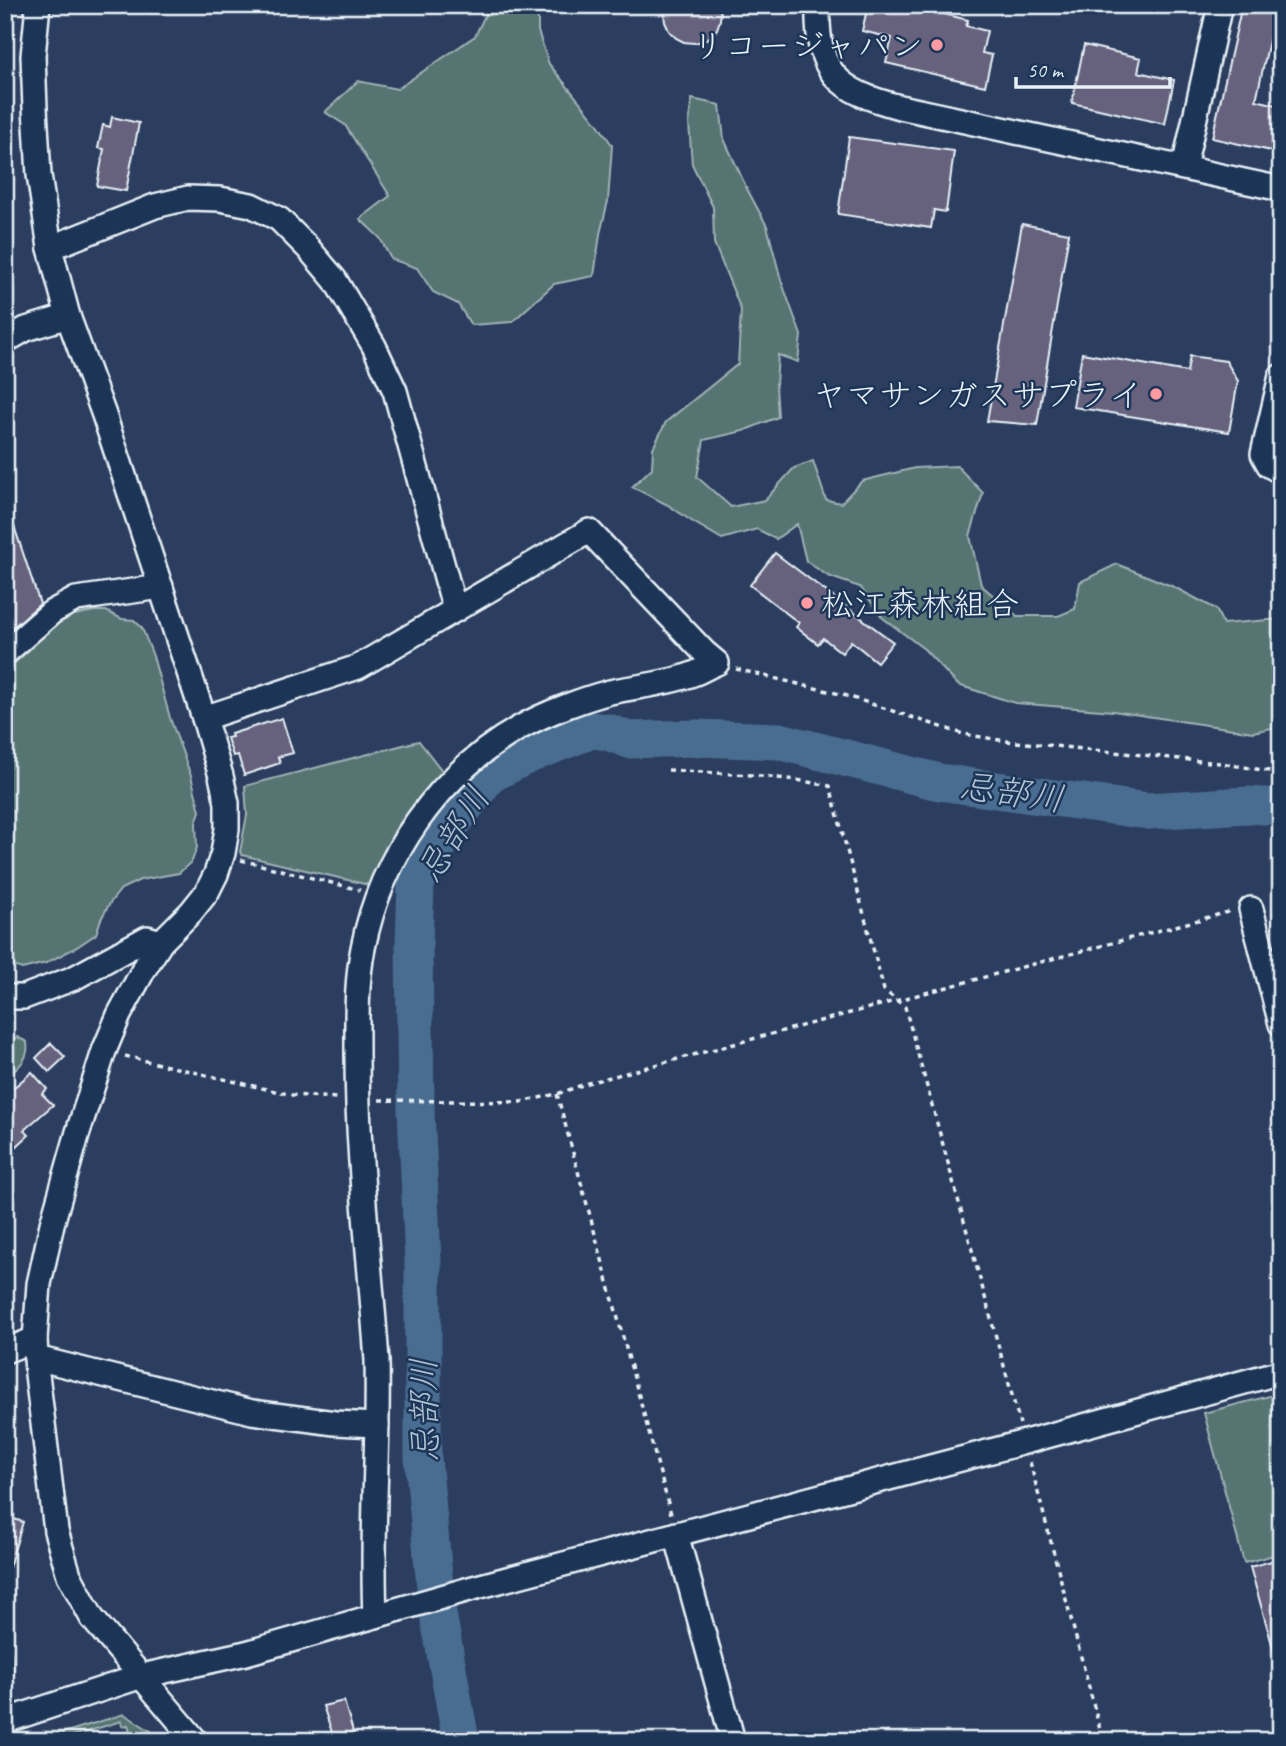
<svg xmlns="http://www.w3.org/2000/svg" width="1286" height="1746" font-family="Caveat,'Klee One',sans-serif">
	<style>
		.built { fill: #3d4968 }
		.green { fill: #577472; stroke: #a0b2b5; stroke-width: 2 }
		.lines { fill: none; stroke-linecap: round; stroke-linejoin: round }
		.river { stroke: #496d91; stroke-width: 37 }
		.building { fill: #66627e; stroke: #e8f1f8; stroke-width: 2 }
		.minor-casing { stroke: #e8f1f8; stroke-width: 28 }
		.path { stroke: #e8f1f8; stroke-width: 3.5; stroke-dasharray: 5 5; stroke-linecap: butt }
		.minor { stroke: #1d3557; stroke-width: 23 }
		.poi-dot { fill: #ff9aa2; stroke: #1d3557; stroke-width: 2.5 }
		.labels { text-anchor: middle; stroke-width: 5; stroke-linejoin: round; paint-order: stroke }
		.poi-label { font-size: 33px; fill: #e8f1f8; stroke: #1d3557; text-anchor: end }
		.water-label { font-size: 35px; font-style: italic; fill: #b0c3d4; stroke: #1d3557 }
	</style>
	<rect width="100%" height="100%" fill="#2c3e5f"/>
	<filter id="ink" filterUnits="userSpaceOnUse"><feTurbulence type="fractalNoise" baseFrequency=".0143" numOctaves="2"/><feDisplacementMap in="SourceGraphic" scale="14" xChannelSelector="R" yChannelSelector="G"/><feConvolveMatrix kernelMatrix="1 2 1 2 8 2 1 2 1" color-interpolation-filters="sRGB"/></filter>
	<g filter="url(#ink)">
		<path class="built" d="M5,99L13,182L5,194Z"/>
		<g class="green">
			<path d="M490,5H538V31L549,64L597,123L612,145L608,201L600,234L594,276L554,284L512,322L471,325L458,304L433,292L417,268L391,259L380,238L360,219L390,196L345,125L325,112L358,81L397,89L475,36Z"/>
			<path d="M692,99L720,105L724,139L747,189L767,226L781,280L801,335L798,362L778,355L776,385L778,417L743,431L704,440L697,477L731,507L765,500L794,468L813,461L826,500L841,503L862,481L915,468L957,466L983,493L970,536L981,585L1017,616H1058L1075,609L1080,582L1117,564L1174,587L1216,609L1223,624L1281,619V726L1253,732L1113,711L1015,703L958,685L924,649L883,618L860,587L828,576L806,561L797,524L776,539L757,529L722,539L693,522L668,505L632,487L652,468L653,448L666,422L738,364L741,310L714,243L713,207L692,164L689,123Z"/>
			<path d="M94,611H106L122,619L134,620L142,628L153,656L170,718L191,776L200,811L196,823L197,847L192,861L179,873L140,880L121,889L110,903L101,919L96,934L77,947L46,963L22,969L5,963V672L28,651L48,628L69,616Z"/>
			<path d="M419,741L443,772L417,800L395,830L369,885L242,855L240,852L247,815L245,786Z"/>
			<path d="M17,1037L27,1042C30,1060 17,1068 5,1079V1045Z"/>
			<path d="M1281,1393V1553L1244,1563L1204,1413Z"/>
			<path d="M5,1642L11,1649L13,1670L5,1682Z"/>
			<path d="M124,1714L152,1732L158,1740L133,1741L128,1725L122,1726L121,1721L57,1741H37Z"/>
		</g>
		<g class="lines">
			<path class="river" d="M461,1741L437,1608L423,1458V1263L416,1110L414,944L416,883L450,826L489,775L526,756L591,730L608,732L629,740L697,738L779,741L939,782L1148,811L1248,805L1281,807"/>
		</g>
		<g class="building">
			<path d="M665,5H721L720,20L717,29L711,36L703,41L694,43L684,42L676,38L669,31L665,22L664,13Z"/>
			<path d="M868,5H937L936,12L968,20L966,26L987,31L982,53L992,55L985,86L886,63L892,38L862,31Z"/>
			<path d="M1242,5H1277L1256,100L1281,106V132L1276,152L1212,138Z"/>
			<path d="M1084,45L1141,58L1138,72L1174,80L1165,124L1072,103Z"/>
			<path d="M112,117L139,123L126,191L97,186L104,149L98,148L103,125L110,127Z"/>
			<path d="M849,137L954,151L946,212L934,210L931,228L838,214Z"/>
			<path d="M1022,224L1069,233L1037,425L987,421Z"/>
			<path d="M1082,353L1187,372L1190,356L1226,361L1238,381L1229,432L1073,407Z"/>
			<path d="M5,508H8L40,604L11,629L5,613Z"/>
			<path d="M775,553L893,642L877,662L851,641L842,653L823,638L818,644L796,627L799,623L750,585Z"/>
			<path d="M282,718L293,753L278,757L280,763L244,775L238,755L233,756L227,738L232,737L231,734Z"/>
			<path d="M51,1043L65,1057L49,1072L36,1058Z"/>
			<path d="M32,1072L47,1089L42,1094L53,1105L24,1130L29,1135L16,1147L5,1135V1095Z"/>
			<path d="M5,1516L23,1522L9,1567L5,1566Z"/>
			<path d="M1275,1560L1281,1581V1657L1276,1658L1250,1567Z"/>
			<path d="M344,1701L354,1735L335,1741L323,1706Z"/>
		</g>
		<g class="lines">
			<defs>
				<g id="minor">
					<path d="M38,5L33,56L35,108L39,175L50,248L68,316L104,415L204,718L221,776L227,803V829L223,853L216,874L207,892L191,912L161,942L144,969L119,1015L104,1051L78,1132L52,1224L39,1284L35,1339L37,1374L56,1531L69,1575L92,1618L196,1741"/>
					<path d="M818,5C816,73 837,91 900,107L1281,189"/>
					<path d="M1184,167L1220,5"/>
					<path d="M50,248L155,206L188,198L220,199L251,205L279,219L308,248L335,280L374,346L395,391L455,610"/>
					<path d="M5,341L26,329L68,316"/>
					<path d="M1281,376L1263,454L1269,465L1281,472"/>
					<path d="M5,653L52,612L76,599L161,587"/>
					<path d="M204,718L358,667L589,531L704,652L717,663C709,666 701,671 693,674C667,684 638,686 610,692C583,699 546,713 521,727C439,773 381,856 363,948C356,983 357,1019 357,1054C357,1157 370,1259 377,1361C379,1446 371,1531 375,1616"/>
					<path d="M1251,909L1281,1024"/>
					<path d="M5,997H24L74,978L147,938L161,942"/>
					<path d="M5,1351L35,1339"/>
					<path d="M36,1358L252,1412L335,1423L377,1425"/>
					<path d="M676,1534L733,1741"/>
					<path d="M5,1721L142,1676L246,1653L473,1588L1025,1442L1281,1372"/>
				</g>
			</defs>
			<use href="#minor" class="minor-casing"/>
			<g class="path">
				<path d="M736,669L844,695L963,734L1006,741L1220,763L1281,773"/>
				<path d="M668,770L751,775L797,780L830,786L884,990L905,1007L1020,1424"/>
				<path d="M241,860L360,890"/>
				<path d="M125,1056L292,1095L336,1098"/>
				<path d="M557,1094L671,1514"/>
				<path d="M379,1100L520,1102L557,1094L588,1083L1232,911"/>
				<path d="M1030,1462L1103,1741"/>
			</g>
			<use href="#minor" class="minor"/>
		</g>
	</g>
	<g class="poi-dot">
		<circle cx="937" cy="45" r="7"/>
		<circle cx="1156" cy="394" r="7"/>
		<circle cx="807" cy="603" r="7"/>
	</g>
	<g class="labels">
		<g class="poi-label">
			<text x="923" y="57">リコージャパン</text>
			<text x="1142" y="406">ヤマサンガスサプライ</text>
			<text x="821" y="615" text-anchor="start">松江森林組合</text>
		</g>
		<g class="water-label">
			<text transform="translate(1012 792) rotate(8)" y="12">忌部川</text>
			<text transform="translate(453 834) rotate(-58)" y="12">忌部川</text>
			<text transform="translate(424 1410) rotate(-91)" y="12">忌部川</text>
		</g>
	</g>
	<rect width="1286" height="1746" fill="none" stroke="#1d3557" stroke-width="28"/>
	<rect x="14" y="14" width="1258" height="1718" fill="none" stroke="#e8f1f8" stroke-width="2.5" filter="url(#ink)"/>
	<path d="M1016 77v10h154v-10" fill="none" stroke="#e8f1f8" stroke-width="3.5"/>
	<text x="1027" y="77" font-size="21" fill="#e8f1f8" stroke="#1d3557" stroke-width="5" paint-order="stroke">50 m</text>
</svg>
